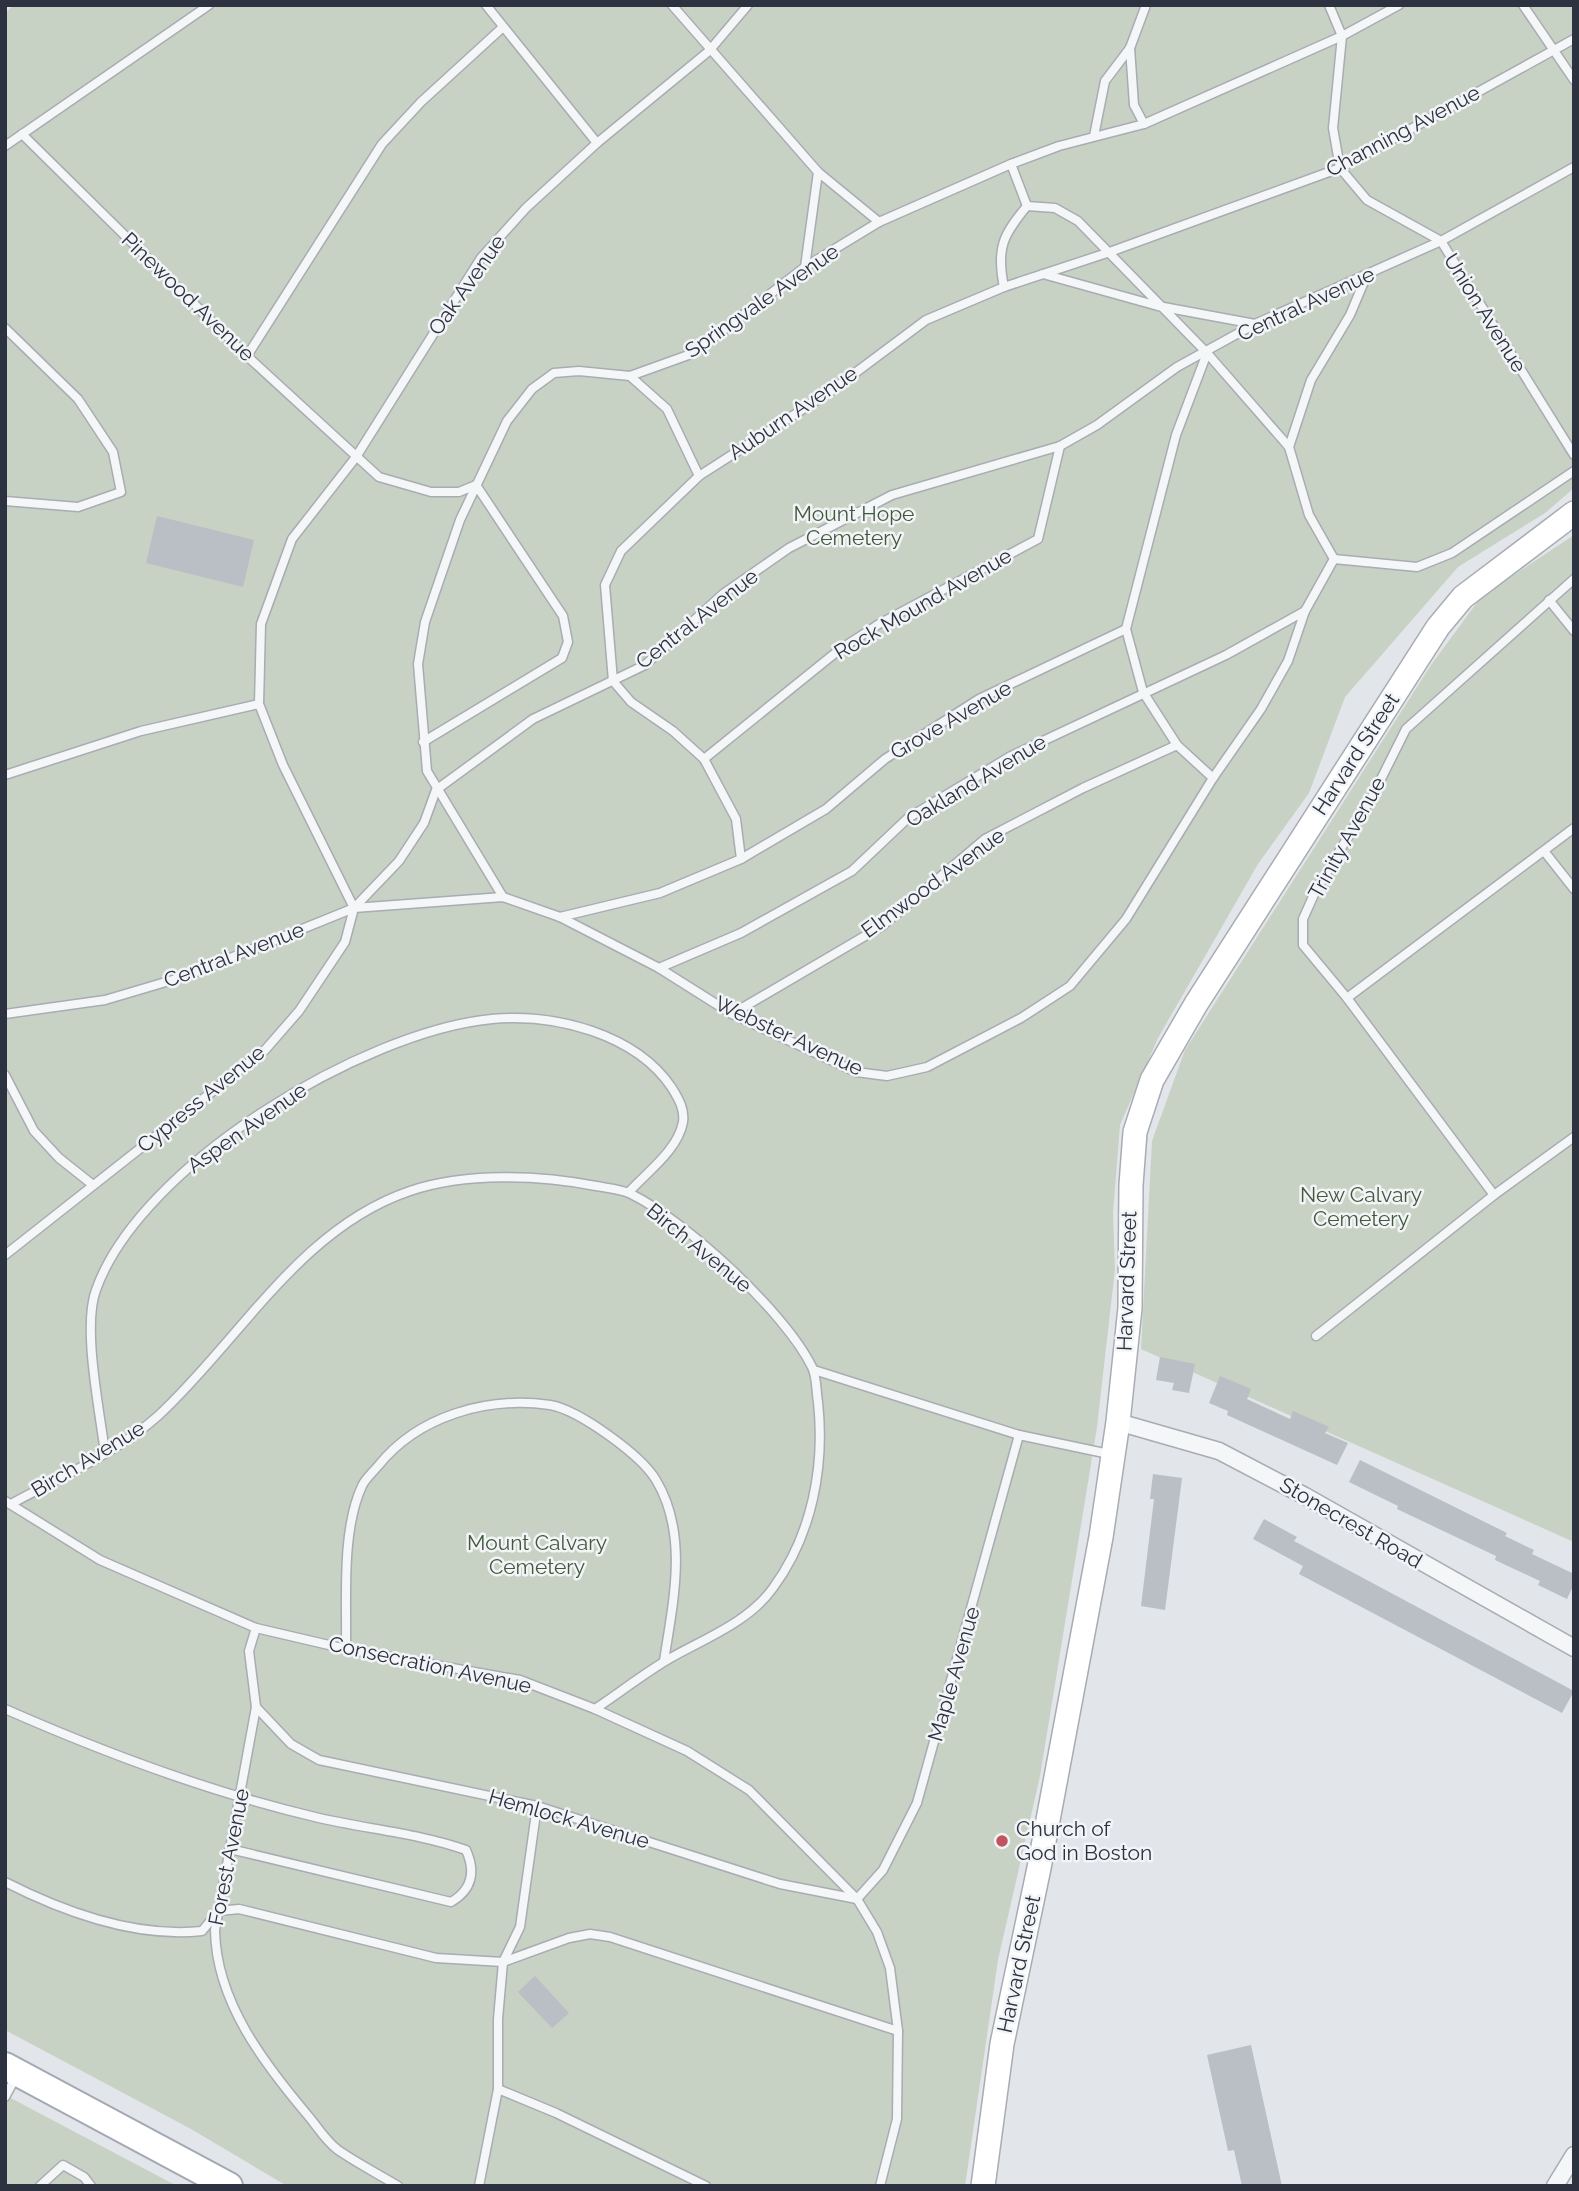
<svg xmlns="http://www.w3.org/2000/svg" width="1579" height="2191" font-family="Raleway,sans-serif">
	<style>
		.green { fill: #c7d2c4 }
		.building { fill: #babec5 }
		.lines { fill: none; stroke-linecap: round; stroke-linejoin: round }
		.service-casing { stroke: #a8acb3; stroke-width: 11 }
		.minor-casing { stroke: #a8acb3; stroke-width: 19 }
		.secondary-casing { stroke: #a8acb3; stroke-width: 26 }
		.primary-casing { stroke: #a3a9b4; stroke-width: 30 }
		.service { stroke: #f5f6f8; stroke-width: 8 }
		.minor { stroke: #f5f6f8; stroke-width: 16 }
		.secondary { stroke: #fff; stroke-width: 23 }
		.primary { stroke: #fff; stroke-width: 26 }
		.poi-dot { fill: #c0555f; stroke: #f2f4f7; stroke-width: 2.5 }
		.labels { text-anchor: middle; stroke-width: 5; stroke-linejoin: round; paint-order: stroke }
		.street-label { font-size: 21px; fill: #2c323f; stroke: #f2f4f7 }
		.park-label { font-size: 21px; fill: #3f5a3b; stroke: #f2f4f7 }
		.poi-label { font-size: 21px; fill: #2c323f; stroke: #f2f4f7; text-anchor: start }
	</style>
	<rect width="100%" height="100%" fill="#e2e5e9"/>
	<g class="green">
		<path d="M13,5H1574V488L1545,513L1458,567L1345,697L1309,793L1258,864L1158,1038L1120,1125L1113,1213L1115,1269L1097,1427L1040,1776L998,1960L965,2186H287L191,2129L5,2030V14Z"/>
		<path d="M1574,535V1542L1141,1349L1152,1141L1185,1050L1431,665L1481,597Z"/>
		<path d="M5,2095L177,2186H5Z"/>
	</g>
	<g class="building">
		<path d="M157,516L254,540L243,587L146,563Z"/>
		<path d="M1160,1357L1195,1364L1189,1393L1172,1390L1174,1383L1156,1380Z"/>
		<path d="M1220,1376L1251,1389L1247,1399L1290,1419L1293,1411L1329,1427L1325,1433L1348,1443L1337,1465L1227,1415L1228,1411L1209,1403Z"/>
		<path d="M1360,1460L1507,1533L1505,1536L1534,1550L1532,1554L1574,1574V1584L1567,1599L1538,1585L1540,1581L1495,1560L1496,1556L1397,1509L1398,1506L1349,1482Z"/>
		<path d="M1153,1474L1182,1478L1165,1610L1141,1606L1154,1499H1150Z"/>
		<path d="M1264,1519L1297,1537L1294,1541L1574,1691L1562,1713L1299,1574L1303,1566L1253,1539Z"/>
		<path d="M535,1976L569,2013L552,2028L518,1992Z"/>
		<path d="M1251,2045L1282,2186H1242L1234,2150L1228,2151L1207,2055Z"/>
	</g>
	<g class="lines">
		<defs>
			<g id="service">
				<path d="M486,5L597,143"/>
				<path d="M672,5L818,172L879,222"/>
				<path d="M1329,5L1342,36L1333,128L1340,168L1367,200L1441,241L1574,455"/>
				<path d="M1523,5L1574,80"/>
				<path d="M1130,48L1134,105L1144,124"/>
				<path d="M22,134L247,356L379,477L431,492H459L476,485"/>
				<path d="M1094,136L1105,81L1130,48L1146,5"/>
				<path d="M5,146L209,5"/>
				<path d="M1011,164L1027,206"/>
				<path d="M1027,206L1055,208L1078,221L1207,353L1289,447L1309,515L1334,559"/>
				<path d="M805,267L818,172"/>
				<path d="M1043,274L1158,306L1255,324"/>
				<path d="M1004,287C996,248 1003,235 1027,206"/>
				<path d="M5,328L78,399L113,452L121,492L78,507L5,501"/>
				<path d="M247,356L382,144L421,102L502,28"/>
				<path d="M630,376L667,409L699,476"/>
				<path d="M1289,447L1311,380L1350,315L1366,277"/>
				<path d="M1334,559L1417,567L1452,553L1574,471"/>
				<path d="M1549,600L1574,631"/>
				<path d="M1126,629L1143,692L1177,745L1213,778"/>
				<path d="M613,681L605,585L621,551L699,476L831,391L926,320L1004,287L1107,253L1340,168L1574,39"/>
				<path d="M613,681L631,702L673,731L704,759L736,819L741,859"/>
				<path d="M423,742L562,658L568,642L563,616L476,485"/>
				<path d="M704,759L839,650L879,624L1038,539L1060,446"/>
				<path d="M5,775L141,731L259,704"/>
				<path d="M1544,851L1574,889"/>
				<path d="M503,897L427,771L418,664L425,622L460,520L507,421L532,389L554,373L579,371L630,376L694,353L805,267L879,222L1011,164L1059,146L1144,124L1342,36L1399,5"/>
				<path d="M354,908L503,897L560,917L659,968L732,1014L856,1072L887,1076L927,1067L1021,1018L1070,986L1126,919L1213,778L1261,709L1288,661L1305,611L1334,559"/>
				<path d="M354,908L283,765L259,704L261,624L292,539L356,457L481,258L526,208L597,143L709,51L748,5"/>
				<path d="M560,917L660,893L741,859L826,809L885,759L979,699L1126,629L1176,435L1207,353"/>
				<path d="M659,968L741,933L852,871L908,818L1011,756L1226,655L1305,611"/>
				<path d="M1347,998L1574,828"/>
				<path d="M5,1014L105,1000L186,976L354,908L399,861L424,823L436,790L533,719L645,665L723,594L789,548L892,495L1060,446L1097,425L1177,367L1255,324L1441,241L1574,167"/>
				<path d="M732,1014L882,926L985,839L1083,788L1177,745"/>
				<path d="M5,1075L34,1131L59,1158L93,1185"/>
				<path d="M1494,1195L1347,998L1303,945V919L1316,890L1372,797L1406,729L1574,579"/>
				<path d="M5,1255L265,1050L299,1011L345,942L354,908"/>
				<path d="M1316,1336L1494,1195L1574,1137"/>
				<path d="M814,1370L1019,1435L1109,1454"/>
				<path d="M105,1453C100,1412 82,1327 96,1290C140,1165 364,1031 492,1019C555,1013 636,1034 672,1088C678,1098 685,1109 683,1122C678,1150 647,1172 629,1192"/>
				<path d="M5,1501L100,1560L256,1628L346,1649L520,1680L595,1709L687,1751L749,1790L857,1899L877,1932L890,1968L898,2031L897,2119L880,2186"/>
				<path d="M11,1504C60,1477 117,1453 159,1415C240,1340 300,1228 410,1191C465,1172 540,1175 596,1186C607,1188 621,1189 631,1194C686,1221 785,1312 812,1367C817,1377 816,1391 818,1402C825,1467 812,1535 773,1588C748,1623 703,1639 667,1660C642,1675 619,1693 595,1709"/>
				<path d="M256,1628L249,1651L256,1707L215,1930C216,2002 265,2065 310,2118C318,2128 327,2142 338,2150C357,2163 378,2174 398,2186"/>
				<path d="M346,1649C347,1601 341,1531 362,1486C365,1479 373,1472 378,1466C418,1416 487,1396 550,1405C579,1410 641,1455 656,1480C689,1535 673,1602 664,1661"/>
				<path d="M256,1707L291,1744L319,1760L537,1806L780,1884L857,1899"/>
				<path d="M5,1709C105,1753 209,1792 315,1817C365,1829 418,1833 466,1850C476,1872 472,1890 451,1902L230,1849"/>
				<path d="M5,1882C64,1912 136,1938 202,1931L217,1913"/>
				<path d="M857,1899L883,1870L917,1803L1019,1435"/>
				<path d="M219,1911L239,1909L436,1958L503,1962L569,1938L590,1934L610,1937L898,2031"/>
				<path d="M498,2089L556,2113L706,2186"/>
				<path d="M5,2097L17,2075"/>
				<path d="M40,2186L63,2165L84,2177L91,2186"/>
				<path d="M479,2186L498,2089V2019L503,1962L520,1927L537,1806"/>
			</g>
			<g id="minor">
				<path d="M1118,1422L1219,1451L1305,1496L1574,1648"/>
				<path d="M1555,2186L1574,2155"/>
			</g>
			<path id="secondary" d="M983,2186L1002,2044L1039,1868L1101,1537L1118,1422L1130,1308L1131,1185L1135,1132L1152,1080L1196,1004L1438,627L1463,597L1574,513"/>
			<path id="primary" d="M5,2066L229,2186"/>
		</defs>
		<use href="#service" class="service-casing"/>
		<use href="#minor" class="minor-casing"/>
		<use href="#secondary" class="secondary-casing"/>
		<use href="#primary" class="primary-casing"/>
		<use href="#service" class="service"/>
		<use href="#minor" class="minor"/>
		<use href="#secondary" class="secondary"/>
		<use href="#primary" class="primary"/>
	</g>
	<circle class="poi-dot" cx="1002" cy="1841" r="7"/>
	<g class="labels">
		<g class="street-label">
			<text transform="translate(1403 131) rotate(-28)" y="7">Channing Avenue</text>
			<text transform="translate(467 285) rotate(-55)" y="7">Oak Avenue</text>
			<text transform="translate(188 297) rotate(44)" y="7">Pinewood Avenue</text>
			<text transform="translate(762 301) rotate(-35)" y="7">Springvale Avenue</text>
			<text transform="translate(1306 304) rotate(-25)" y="7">Central Avenue</text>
			<text transform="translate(1485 313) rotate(58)" y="7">Union Avenue</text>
			<text transform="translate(793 413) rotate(-34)" y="7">Auburn Avenue</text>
			<text transform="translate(923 604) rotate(-30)" y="7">Rock Mound Avenue</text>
			<text transform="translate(697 619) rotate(-38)" y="7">Central Avenue</text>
			<text transform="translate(951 720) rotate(-30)" y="7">Grove Avenue</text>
			<text transform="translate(1356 754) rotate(-57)" y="7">Harvard Street</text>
			<text transform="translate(976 781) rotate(-31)" y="7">Oakland Avenue</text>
			<text transform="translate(1347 838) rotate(-61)" y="7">Trinity Avenue</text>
			<text transform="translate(933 883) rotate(-36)" y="7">Elmwood Avenue</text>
			<text transform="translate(234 955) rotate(-21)" y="7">Central Avenue</text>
			<text transform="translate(789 1036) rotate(25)" y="7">Webster Avenue</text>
			<text transform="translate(201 1099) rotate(-39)" y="7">Cypress Avenue</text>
			<text transform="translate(247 1128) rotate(-35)" y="7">Aspen Avenue</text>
			<text transform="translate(699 1248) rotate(39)" y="7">Birch Avenue</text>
			<text transform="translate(1127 1281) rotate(-88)" y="7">Harvard Street</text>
			<text transform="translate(88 1459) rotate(-31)" y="7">Birch Avenue</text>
			<text transform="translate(1351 1523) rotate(30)" y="7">Stonecrest Road</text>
			<text transform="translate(430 1665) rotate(12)" y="7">Consecration Avenue</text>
			<text transform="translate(954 1674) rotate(-74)" y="7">Maple Avenue</text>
			<text transform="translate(569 1819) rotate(16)" y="7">Hemlock Avenue</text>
			<text transform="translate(229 1857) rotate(-79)" y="7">Forest Avenue</text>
			<text transform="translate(1019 1964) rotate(-78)" y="7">Harvard Street</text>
		</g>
		<g class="park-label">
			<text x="854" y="521">Mount Hope<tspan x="854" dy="24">Cemetery</tspan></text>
			<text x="1361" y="1202">New Calvary<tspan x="1361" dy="24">Cemetery</tspan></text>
			<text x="537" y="1550">Mount Calvary<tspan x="537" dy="24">Cemetery</tspan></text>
		</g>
		<g class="poi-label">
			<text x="1016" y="1836">Church of<tspan x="1016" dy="24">God in Boston</tspan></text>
		</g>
	</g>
	<rect width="1579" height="2191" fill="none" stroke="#2c323f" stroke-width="14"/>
</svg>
